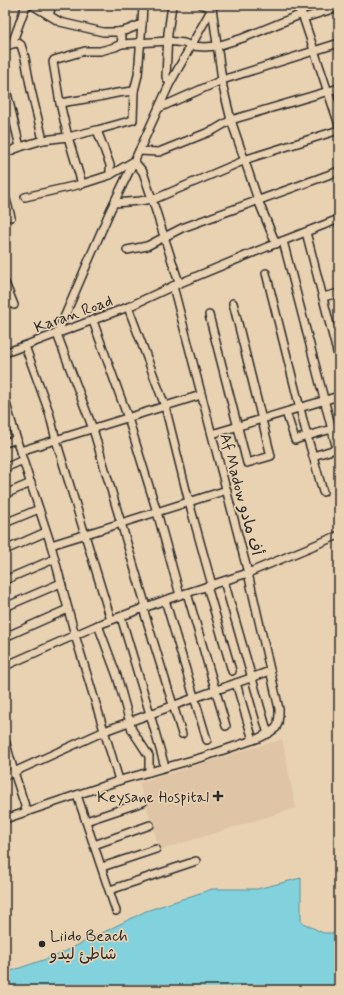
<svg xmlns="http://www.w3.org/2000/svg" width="344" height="995" font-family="Mynerve,'Playpen Sans Arabic',sans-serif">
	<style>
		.built { fill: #dfc4a6 }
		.water { fill: #82d2dd; stroke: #5f8f96 }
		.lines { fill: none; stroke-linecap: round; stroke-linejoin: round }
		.minor-casing { stroke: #2b2b2b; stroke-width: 10 }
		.minor { stroke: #e9d2b2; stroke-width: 7 }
		.poi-dot { fill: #2b2b2b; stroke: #e9d2b2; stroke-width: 1.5 }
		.labels { text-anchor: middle; stroke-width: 3.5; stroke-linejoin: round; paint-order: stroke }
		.street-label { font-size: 16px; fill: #2b2b2b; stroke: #e9d2b2 }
		.poi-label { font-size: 16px; fill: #2b2b2b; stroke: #e9d2b2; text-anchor: end }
	</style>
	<rect width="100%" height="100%" fill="#e9d2b2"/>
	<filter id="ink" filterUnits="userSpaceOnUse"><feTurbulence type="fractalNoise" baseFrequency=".025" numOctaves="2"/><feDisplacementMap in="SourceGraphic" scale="8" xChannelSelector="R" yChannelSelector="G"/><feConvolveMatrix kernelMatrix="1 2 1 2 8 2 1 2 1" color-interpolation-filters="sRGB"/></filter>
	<g filter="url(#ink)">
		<path class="built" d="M282,739L296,808L160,850L139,783Z"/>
		<path class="water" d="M301,878V922L323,933H339V990H5V973L58,955L146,911L212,889H257Z"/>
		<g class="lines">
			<defs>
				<g id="minor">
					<path d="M202,5L212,8L223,87L231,120L339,88"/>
					<path d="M299,5L339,125"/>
					<path d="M49,15L52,5"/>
					<path d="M304,18L339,7"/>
					<path d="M142,24L143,5"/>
					<path d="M12,44L18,43L21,45L25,58L31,90L43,140"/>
					<path d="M121,44L168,41L184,43L191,46L205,47L217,46L243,38L302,14"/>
					<path d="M5,47L12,44L26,5"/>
					<path d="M170,83L166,77L168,33L172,5"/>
					<path d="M5,85L20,147"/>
					<path d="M60,103L98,97L117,93L134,91"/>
					<path d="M159,108L222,80L339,43"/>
					<path d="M97,130L110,165V175"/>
					<path d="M139,151L159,152L214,130L231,120L258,200L276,244"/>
					<path d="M5,153L20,147L43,140L68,137L97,130L133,120L134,91L138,75L142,24L127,30L118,32H103L60,22L32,5"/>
					<path d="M82,184L68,137L60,103L53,62L54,60L57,59L85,51H100L115,47L121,44L122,38L118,32"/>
					<path d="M5,196L11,217"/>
					<path d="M25,197L82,184L110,175L134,161L143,172L152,199L179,283"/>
					<path d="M114,203L140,201L157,198L250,158L339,130"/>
					<path d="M306,232L339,360"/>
					<path d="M283,241L337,449"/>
					<path d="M127,250L147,246L182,228L339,171"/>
					<path d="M266,273L307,436L332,429"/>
					<path d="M5,283L14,305"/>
					<path d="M323,297L339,293"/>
					<path d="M128,307L165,406L189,502L212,585"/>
					<path d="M209,315L247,463L271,456L233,303"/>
					<path d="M93,321L128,418L157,512L180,595"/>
					<path d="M25,346L49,412L56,440L111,620"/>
					<path d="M5,353L128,307L173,286L267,247L339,219"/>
					<path d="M5,400L20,451L51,545L75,635L119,780"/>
					<path d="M286,412L295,440L307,436L313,456L339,448"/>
					<path d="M212,434L339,396"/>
					<path d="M5,443L17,439"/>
					<path d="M20,451L201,395"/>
					<path d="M313,456L323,492"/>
					<path d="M5,468L23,460"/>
					<path d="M5,494L31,483"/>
					<path d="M5,523L39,509"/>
					<path d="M51,545L227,490"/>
					<path d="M5,550L46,532"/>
					<path d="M5,580L54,559"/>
					<path d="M224,581L268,734"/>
					<path d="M207,586L232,671"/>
					<path d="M187,593L226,726"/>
					<path d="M165,600L207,740"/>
					<path d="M5,607L61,583"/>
					<path d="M146,607L93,429L57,334L110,211L139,151L170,83L214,5"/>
					<path d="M143,608L182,734"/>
					<path d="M121,617L150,714L165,767"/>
					<path d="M98,625L117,676L132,730L149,756V772"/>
					<path d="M5,637L68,609"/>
					<path d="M5,666L98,625L165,600L248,573L339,535"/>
					<path d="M236,683L253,740"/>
					<path d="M5,740L14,772L27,812"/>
					<path d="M5,776L107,730L194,698L270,671"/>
					<path d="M77,795L116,911"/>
					<path d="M5,819L124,779L203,757L259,738L269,733L276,728L278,723L279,715V709L248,573L173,286"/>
					<path d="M86,821L143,802"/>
					<path d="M94,845L150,825"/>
					<path d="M102,867L156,849"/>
					<path d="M110,890L196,861"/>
				</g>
			</defs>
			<use href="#minor" class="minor-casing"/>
			<use href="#minor" class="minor"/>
		</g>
	</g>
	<g class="poi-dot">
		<path d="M216 790h4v4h4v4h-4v4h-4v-4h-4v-4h4z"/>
		<circle cx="42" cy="944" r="4"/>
	</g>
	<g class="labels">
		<g class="street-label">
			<text transform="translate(73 313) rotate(-20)" y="6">Karan Road</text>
			<text transform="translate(242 494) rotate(75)" y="6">Af Madow أف مادو</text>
		</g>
		<g class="poi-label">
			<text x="209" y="802">Keysane Hospital</text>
			<text x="50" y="941" text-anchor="start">Liido Beach<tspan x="50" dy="18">شاطئ ليدو</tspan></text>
		</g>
	</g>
	<rect width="344" height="995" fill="none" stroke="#e9d2b2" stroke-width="20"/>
	<rect x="10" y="10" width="324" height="975" fill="none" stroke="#2b2b2b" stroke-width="1.5" filter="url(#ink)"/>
</svg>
